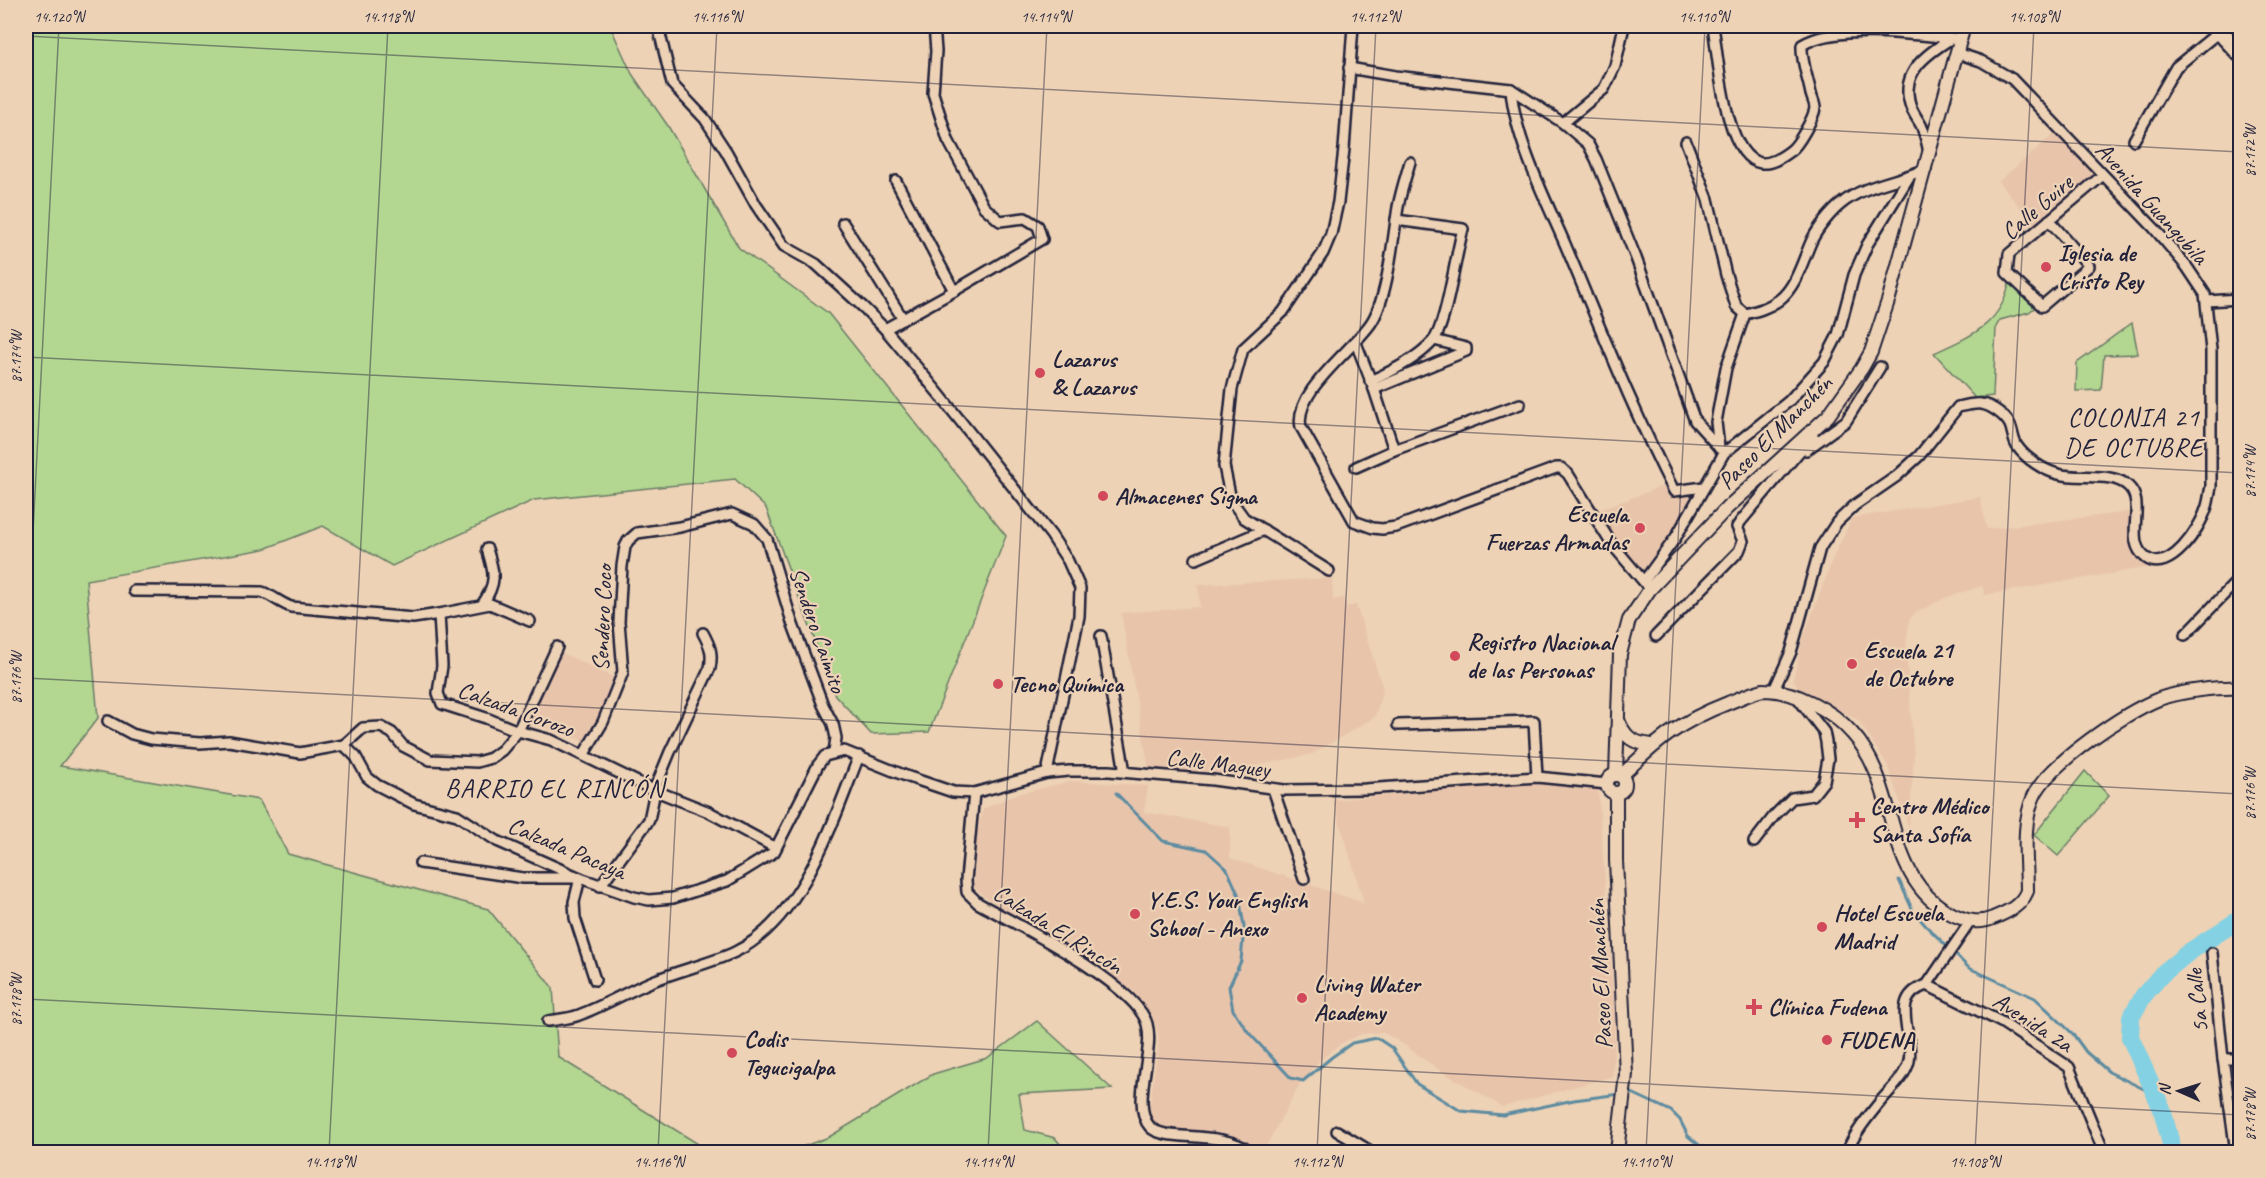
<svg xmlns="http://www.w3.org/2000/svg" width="2266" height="1178" font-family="Caveat,sans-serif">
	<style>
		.built { fill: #e8c4ab }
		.green { fill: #b3d691; stroke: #6a7c66; stroke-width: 1.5 }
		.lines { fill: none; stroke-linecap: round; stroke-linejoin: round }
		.stream { stroke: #5d8ba0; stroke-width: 3 }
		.river { stroke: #84d1e3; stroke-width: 18 }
		.street-casing { stroke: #22223b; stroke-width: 14 }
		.secondary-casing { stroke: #22223b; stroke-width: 16 }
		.highway-casing { stroke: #22223b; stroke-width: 21 }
		.street { stroke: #edd2b5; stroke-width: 9 }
		.secondary { stroke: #edd2b5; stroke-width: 12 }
		.highway { stroke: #edd2b5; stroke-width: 16 }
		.ticks { fill: none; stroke: #22223b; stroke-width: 1.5; stroke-opacity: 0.45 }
		.poi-dot { fill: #d1495b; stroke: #edd2b5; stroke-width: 2 }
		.labels { text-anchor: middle; stroke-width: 4.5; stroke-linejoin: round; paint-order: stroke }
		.street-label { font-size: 24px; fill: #22223b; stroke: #edd2b5 }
		.poi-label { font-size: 24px; font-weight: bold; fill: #22223b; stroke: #edd2b5; text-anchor: start }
		.neighbourhood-label { font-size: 26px; letter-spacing: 1.5px; fill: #22223b; stroke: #edd2b5 }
		.neatline { fill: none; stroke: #22223b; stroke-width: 2 }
		.ticks-label { font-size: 15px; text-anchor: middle; fill: #22223b }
	</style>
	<rect width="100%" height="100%" fill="#edd2b5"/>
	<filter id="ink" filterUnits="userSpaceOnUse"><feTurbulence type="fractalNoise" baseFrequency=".0167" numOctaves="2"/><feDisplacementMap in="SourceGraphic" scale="12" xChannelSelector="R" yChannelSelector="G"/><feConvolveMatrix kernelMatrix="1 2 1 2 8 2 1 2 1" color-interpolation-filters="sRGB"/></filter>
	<g filter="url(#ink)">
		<g class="built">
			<path d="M2057,132L2099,175L2035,227L1999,181Z"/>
			<path d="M1663,486L1669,494L1699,491L1644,574L1617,543L1594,512Z"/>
			<path d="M1980,497L1987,529L2138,511L2134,548L2150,567L1985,595L1982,586L1947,597L1915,613L1909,621L1906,648L1914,757L1909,827L1887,764L1858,720L1800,690L1793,679L1804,636L1833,558L1852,518Z"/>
			<path d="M1332,578L1333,600L1344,598L1346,607L1356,605L1383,689L1375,717L1312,754L1219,774L1149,769L1121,613L1200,607L1198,585Z"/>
			<path d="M554,649L617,679L587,742L522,720Z"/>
			<path d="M1597,778L1615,1013L1613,1076L1503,1107L1441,1071L1400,1042L1382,1032L1362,1034L1342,1043L1320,1060L1300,1083L1263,1152L1228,1133L1164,1128L1153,1122L1149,1113L1159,1038L1156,1026L1132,990L1093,960L985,897L974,887L977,835L983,809L1017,794L1072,781L1148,786L1144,812L1230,827V858L1364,903L1333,800Z"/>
		</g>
		<g class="green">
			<path d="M26,26H610L632,74L668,126L739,248L828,313L1006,536L929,732L871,734L835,695L766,508L735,479L534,500L392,566L323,526L264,549L86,580L98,718L60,766L259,800L288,854L488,909L553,988L558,1057L711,1152H26Z"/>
			<path d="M2010,279L2038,305L2029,312L2000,320L1996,327L1993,396L1975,398L1934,353C1971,336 2003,324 2010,279Z"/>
			<path d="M2132,323L2138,354L2104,355L2101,390L2076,391L2077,363Z"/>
			<path d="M2085,771L2109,796L2058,856L2034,835Z"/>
			<path d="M1037,1021L1112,1089L1019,1094L1025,1130L1055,1138L1067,1152H788L829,1137L933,1074L987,1058Z"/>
		</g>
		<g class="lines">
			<g class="stream">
				<path d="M1116,793L1163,841L1206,850L1227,869L1239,896L1244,927L1241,961L1229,987L1233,1010L1249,1033L1291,1078L1303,1081L1332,1057L1352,1043L1377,1038L1392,1048L1417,1084L1461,1111L1503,1115L1574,1100L1620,1094"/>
				<path d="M1899,880L1913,911L1926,926L1969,968L2035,998L2073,1034L2086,1052L2109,1072L2156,1095"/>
				<path d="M1627,1094L1632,1093L1671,1111L1680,1120L1688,1136L1699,1145L1715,1152"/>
			</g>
			<path class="river" d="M2173,1152L2162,1109L2130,1037L2131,1017L2144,995L2162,974L2189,952L2240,919"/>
			<defs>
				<g id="street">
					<path d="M658,26L672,84L705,119L726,151L756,205L784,246L816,264L863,307L885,329L939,394L1051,535L1068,561L1080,588L1079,616L1047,773"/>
					<path d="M1713,26C1718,54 1724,158 1761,163C1772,164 1782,157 1790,151C1798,146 1814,117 1815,108C1815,104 1812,98 1811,94C1808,78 1801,61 1802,45C1836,23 1921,35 1961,39"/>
					<path d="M1349,68L1395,76L1511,89L1563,123L1588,144L1596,159L1636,258L1695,421L1724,453"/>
					<path d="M1511,89C1515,139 1545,198 1565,244C1600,327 1633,411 1674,491L1704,487"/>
					<path d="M1563,123L1604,89L1615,66L1624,26"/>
					<path d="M2134,140L2176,67L2220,31"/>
					<path d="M1686,142L1708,199L1726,275L1736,306L1745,314"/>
					<path d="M1929,152C1927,143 1925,134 1921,125C1917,118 1912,112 1910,104C1900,72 1928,53 1952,38"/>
					<path d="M1410,162C1406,176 1401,191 1398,207C1393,237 1388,298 1371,323C1352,351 1293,392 1301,427L1354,521L1373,528L1382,529L1396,527L1556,468H1561L1568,474L1611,543L1650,589"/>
					<path d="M896,181L954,291"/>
					<path d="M2049,220L2089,266L2042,306L2007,273L2009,254L2103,175"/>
					<path d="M843,223L903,319"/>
					<path d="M2207,301L2240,299"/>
					<path d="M885,329L954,291L1042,239L1038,226L1025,218L1000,221L984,207L948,140L933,93L936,51L934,26"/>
					<path d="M1356,343L1374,389L1394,450"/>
					<path d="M1370,381C1391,372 1417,359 1433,341C1446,326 1456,253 1463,229L1396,220"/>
					<path d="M1374,389L1466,351V348L1434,340"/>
					<path d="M1719,448L1716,422L1726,368L1745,314C1757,311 1768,308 1779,300C1797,286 1803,259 1812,240C1818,228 1831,212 1841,204C1865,184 1897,182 1926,169"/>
					<path d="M1806,450L1846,421L1880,367"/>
					<path d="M1356,467L1394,450L1520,404"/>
					<path d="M1196,559L1264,530"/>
					<path d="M1329,571L1244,518L1231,500L1224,466L1232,389L1243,349L1283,312L1323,253L1331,234L1338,202L1344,149L1353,26"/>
					<path d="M1644,581L1676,537L1724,453L1789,401L1824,362L1838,335L1854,275L1867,245L1909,177"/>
					<path d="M134,591L262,592C273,596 280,603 291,607L413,618L439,614L442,666L438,693L442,704L486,718L518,731L551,740L656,791L709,812L776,848"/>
					<path d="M482,605C497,583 495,574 487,549"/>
					<path d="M439,614L490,604L530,621"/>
					<path d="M2185,635L2240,578"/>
					<path d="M1101,636L1125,772"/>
					<path d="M1656,636L1739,551L1743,541L1737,527L1741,521L1813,435"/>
					<path d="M1774,690L1791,652L1820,548L1837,522L1855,505L1897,476L1919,456L1958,407C1965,406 1974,403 1981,404C1991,405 2006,416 2010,425C2013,432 2013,440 2017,446C2026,459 2043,470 2058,474C2079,480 2112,471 2128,486C2148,504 2122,540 2146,558C2170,575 2200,528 2206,509C2209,502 2209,494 2211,487V350L2205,294L2187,267L2154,228L2012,79L1981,61L1957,53"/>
					<path d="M108,721L132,734L151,739L200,743L229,741L300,753L344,745"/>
					<path d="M1398,725L1534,721L1537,777"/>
					<path d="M344,745L356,757L367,777L377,785L414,804L457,815L497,841L580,878L634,897L649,900L673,898L727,881L774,852L818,765L825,756L844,751L906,776L953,792L974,793L1047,773L1069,771H1109L1213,780L1284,790L1365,789L1537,777L1607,784"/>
					<path d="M344,745L363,728L381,727L392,733L403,746L430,760L477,762L491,758L502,750L518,731L557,647"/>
					<path d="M584,754L603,722L623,672L619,622L622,566L625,547L628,541L637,533L680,527L732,514L754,524L767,539L792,622L823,705L833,724L836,738L834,752"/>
					<path d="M1273,789L1304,879"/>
					<path d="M974,793L966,880L967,892L978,903C1016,924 1136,984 1147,1024C1155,1052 1130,1105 1150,1127C1165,1143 1222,1129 1250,1152"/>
					<path d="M1754,842L1774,816L1792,798L1813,795L1824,781L1828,759L1826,742L1824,732L1797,697"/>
					<path d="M420,863L523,878H580L574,902L575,918L595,980"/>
					<path d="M600,886L649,820L656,786L670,752L710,668C713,653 710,646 703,633"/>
					<path d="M2212,953L2223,1059L2236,1152"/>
					<path d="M1927,985L2001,1022L2069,1067L2101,1145L2102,1152"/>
					<path d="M548,1021C558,1019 569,1019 579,1015C604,1006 628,991 653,981C680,970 709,964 735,952C803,919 833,821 859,756"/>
					<path d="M2223,1059H2240"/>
					<path d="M1337,1131L1372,1152"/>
					<path d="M1847,1152C1854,1134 1867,1118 1880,1102C1889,1091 1906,1076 1909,1061C1915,1036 1887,997 1927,985L1970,922"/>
				</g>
				<g id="secondary">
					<path d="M1618,720C1625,738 1633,743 1652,745"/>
					<path d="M1616,775L1620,654L1629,620L1650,589L1727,508L1828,416L1862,368L1871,352L1889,298L1964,26"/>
					<circle cx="1616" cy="784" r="9"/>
					<path d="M1621,776C1658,740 1679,722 1728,703C1740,698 1751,693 1763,690C1795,690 1832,710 1852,733C1902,787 1881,880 1954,915C1967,921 1979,924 1993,918C2008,912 2021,906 2027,891C2027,860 2021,824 2034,796C2049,763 2126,712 2159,699C2181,691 2218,687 2240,688"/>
					<path d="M1616,793V860L1626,1074L1617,1152"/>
				</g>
				<path id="highway" d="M2215,26L2240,53"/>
			</defs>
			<use href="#street" class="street-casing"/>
			<use href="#secondary" class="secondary-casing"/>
			<use href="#highway" class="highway-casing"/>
			<use href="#street" class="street"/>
			<use href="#secondary" class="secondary"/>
			<use href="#highway" class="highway"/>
		</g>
	</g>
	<path class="ticks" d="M26,36L2240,152M26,357L2240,473M26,669L59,26M26,678L2240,794M26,999L2240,1115M329,1152L388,26M658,1152L717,26M988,1152L1047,26M1317,1152L1376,26M1646,1152L1705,26M1975,1152L2034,26"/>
	<g class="poi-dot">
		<circle cx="2046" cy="267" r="6"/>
		<circle cx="1040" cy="373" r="6"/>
		<circle cx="1103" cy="496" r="6"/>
		<circle cx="1640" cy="528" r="6"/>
		<circle cx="1455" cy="656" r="6"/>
		<circle cx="1852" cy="664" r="6"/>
		<circle cx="998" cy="684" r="6"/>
		<path d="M1854 811h6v6h6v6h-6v6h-6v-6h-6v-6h6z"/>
		<circle cx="1135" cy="914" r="6"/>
		<circle cx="1822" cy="927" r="6"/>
		<circle cx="1302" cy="998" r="6"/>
		<path d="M1751 998h6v6h6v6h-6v6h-6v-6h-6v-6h6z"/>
		<circle cx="1827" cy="1040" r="6"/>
		<circle cx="732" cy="1053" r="6"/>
	</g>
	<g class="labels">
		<g class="street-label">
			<text transform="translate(2152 203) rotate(48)" y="8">Avenida Guangubila</text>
			<text transform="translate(2037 207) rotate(-41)" y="8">Calle Guire</text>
			<text transform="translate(1775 432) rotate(-45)" y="8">Paseo El Manchén</text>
			<text transform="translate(602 618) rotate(-88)" y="8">Sendero Coco</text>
			<text transform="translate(818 630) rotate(71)" y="8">Sendero Caimito</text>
			<text transform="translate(516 709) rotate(20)" y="8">Calzada Corozo</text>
			<text transform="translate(1218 763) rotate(7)" y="8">Calle Maguey</text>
			<text transform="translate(567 848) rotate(23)" y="8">Calzada Pacaya</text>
			<text transform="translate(1058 929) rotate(32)" y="8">Calzada El Rincón</text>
			<text transform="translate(1600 974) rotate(-93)" y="8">Paseo El Manchén</text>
			<text transform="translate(2197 1001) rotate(-96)" y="8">5a Calle</text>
			<text transform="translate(2033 1022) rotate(33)" y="8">Avenida 2a</text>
		</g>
		<g class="poi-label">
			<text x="2058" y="261">Iglesia de<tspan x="2058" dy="28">Cristo Rey</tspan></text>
			<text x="1052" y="367">Lazarus<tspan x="1052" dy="28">&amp; Lazarus</tspan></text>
			<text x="1115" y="504">Almacenes Sigma</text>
			<text x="1628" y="522" text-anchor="end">Escuela<tspan x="1628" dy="28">Fuerzas Armadas</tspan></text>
			<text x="1467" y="650">Registro Nacional<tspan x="1467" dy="28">de las Personas</tspan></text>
			<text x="1864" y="658">Escuela 21<tspan x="1864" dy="28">de Octubre</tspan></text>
			<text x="1010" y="692">Tecno Química</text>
			<text x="1870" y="814">Centro Médico<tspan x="1870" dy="28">Santa Sofía</tspan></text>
			<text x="1147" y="908">Y.E.S. Your English<tspan x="1147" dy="28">School - Anexo</tspan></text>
			<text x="1834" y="921">Hotel Escuela<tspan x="1834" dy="28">Madrid</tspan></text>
			<text x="1314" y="992">Living Water<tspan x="1314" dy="28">Academy</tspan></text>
			<text x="1768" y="1015">Clínica Fudena</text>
			<text x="744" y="1047">Codis<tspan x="744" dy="28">Tegucigalpa</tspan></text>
			<text x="1839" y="1048">FUDENA</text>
		</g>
		<g class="neighbourhood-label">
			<text x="2134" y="426">COLONIA 21<tspan x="2134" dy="30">DE OCTUBRE</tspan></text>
			<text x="555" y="797">BARRIO EL RINCÓN</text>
		</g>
	</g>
	<rect width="2266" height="1178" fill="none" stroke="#edd2b5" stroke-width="66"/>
	<g transform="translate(2179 1091) rotate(273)" stroke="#edd2b5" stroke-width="4.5" paint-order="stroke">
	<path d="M0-4.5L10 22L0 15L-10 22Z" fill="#22223b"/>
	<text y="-9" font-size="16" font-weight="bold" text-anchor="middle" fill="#22223b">N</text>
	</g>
	<rect x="33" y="33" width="2200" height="1112" class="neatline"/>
	<g class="ticks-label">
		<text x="59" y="22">14.120°N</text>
		<text x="388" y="22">14.118°N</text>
		<text x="717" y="22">14.116°N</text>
		<text x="1046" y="22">14.114°N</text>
		<text x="1375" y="22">14.112°N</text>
		<text x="1704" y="22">14.110°N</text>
		<text x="2034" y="22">14.108°N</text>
		<text transform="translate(2250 151) rotate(-90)" y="5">87.172°W</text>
		<text transform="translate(16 357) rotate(-90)" y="5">87.174°W</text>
		<text transform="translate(2250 472) rotate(-90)" y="5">87.174°W</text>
		<text transform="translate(16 678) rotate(-90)" y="5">87.176°W</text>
		<text transform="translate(2250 794) rotate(-90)" y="5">87.176°W</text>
		<text transform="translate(16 1000) rotate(-90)" y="5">87.178°W</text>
		<text transform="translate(2250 1115) rotate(-90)" y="5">87.178°W</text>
		<text x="330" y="1167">14.118°N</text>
		<text x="659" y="1167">14.116°N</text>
		<text x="988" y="1167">14.114°N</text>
		<text x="1317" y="1167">14.112°N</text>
		<text x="1646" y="1167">14.110°N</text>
		<text x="1975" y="1167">14.108°N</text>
	</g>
</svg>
